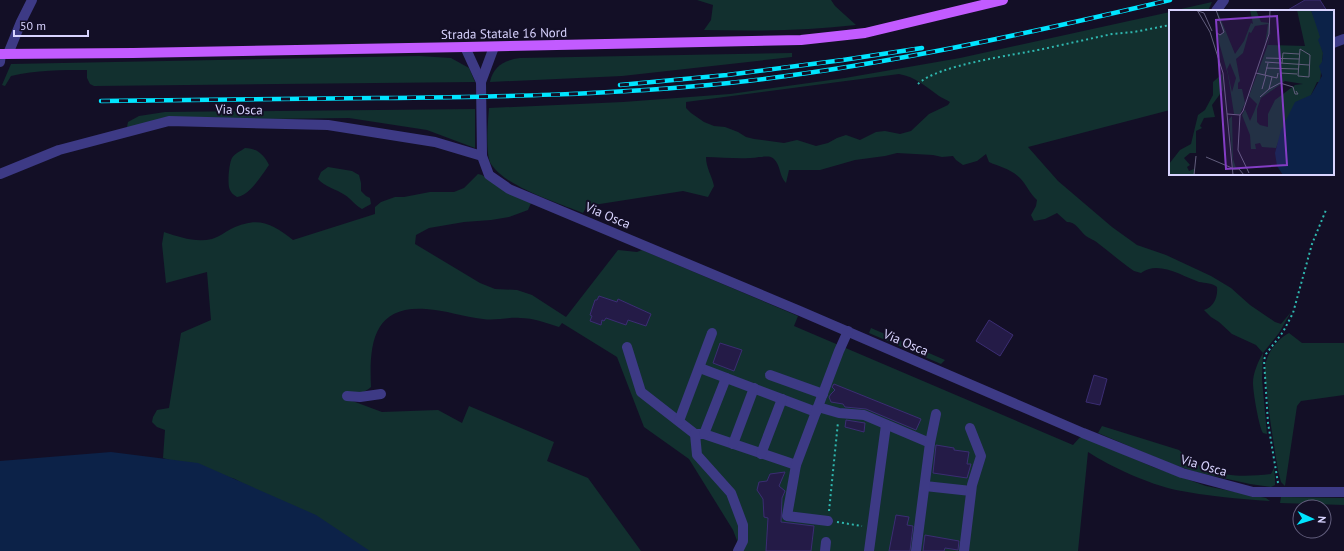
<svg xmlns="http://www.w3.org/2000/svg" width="1344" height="551" font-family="'PT Sans',sans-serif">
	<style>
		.green { fill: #12302f; fill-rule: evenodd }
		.water { fill: #0c2248 }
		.building { fill: #241b47; stroke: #3b2d73 }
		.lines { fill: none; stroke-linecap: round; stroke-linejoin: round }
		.path { stroke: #2fb8b0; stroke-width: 2; stroke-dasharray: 2 3; stroke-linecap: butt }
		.minor { stroke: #3d3a85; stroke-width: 10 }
		.major { stroke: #c25bff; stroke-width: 10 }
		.rail-casing { stroke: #00e5ff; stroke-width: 4.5 }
		.rail { stroke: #130f26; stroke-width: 3; stroke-dasharray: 9; stroke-linecap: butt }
		.labels { text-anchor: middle; stroke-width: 4; stroke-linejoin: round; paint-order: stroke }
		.street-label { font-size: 13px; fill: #d9d4ff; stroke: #130f26 }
		.inset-road { fill: none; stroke: #625e7d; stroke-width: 1 }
		.view { fill: #843dc5; fill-opacity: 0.15; stroke: #843dc5; stroke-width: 2 }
		.inset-edge { fill: none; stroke: #d9d4ff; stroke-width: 2 }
	</style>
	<rect width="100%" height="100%" fill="#130f26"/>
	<g class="green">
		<path d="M697,0H831L835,6L856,25C805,31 755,31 704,30L711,20L713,5Z"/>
		<path d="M1212,2L1208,11H1172Z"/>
		<path d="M1170,12V110L1028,147L1058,181L1112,227L1137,245L1166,255L1211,276L1231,288L1250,305L1275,322L1281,324L1291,312L1279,333L1263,353L1262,379L1267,434L1263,433C1259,427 1253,392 1253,383C1253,373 1258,362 1263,353L1256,345L1232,334L1219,322L1211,317L1204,310C1214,307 1218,297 1217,287C1213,283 1205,283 1199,282C1182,276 1158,260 1141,273L1134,271C1122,263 1111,253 1099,244C1095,240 1090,239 1086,236C1079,230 1076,222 1067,222L1057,213L1045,219L1034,221L1031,215L1036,206L1037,200C1029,193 1027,185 1020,178C1011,169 1000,167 989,162L986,154L977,161L963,165L956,160L953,156L942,157L933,155L897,153L885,156L855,160L820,170H789L786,183C779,176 781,166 774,159C770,155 764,157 759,157C742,160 723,157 706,157C706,168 712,176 714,186L708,197L683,191L587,206L583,213C558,203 506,187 491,164C485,154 488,121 489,108L623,102L730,94L845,78L960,58ZM899,74C916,77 925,86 939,96C942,98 947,100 950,102L948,105L929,114L911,131L900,134L885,131L876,132L860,140L846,135L837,138L828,143L816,146L797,140L784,143L754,139L746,137L738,132L725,127L714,126L704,122L691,113L686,108V102Z"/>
		<path d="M792,53V57L622,76L490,82C493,66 505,60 520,58Z"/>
		<path d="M419,56L451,58L469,68L475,82L94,86L90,84L87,78V70C62,70 36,70 11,76L5,86L2,85L11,64Z"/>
		<path d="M475,109V148L427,130L349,118L259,119L127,127L128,122L139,116L165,112Z"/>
		<path d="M245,148C257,148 264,155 269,165C262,175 249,196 237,197C234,195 231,193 230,190C227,185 229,163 232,158C235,153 241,151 245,148Z"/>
		<path d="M328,167L352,171L359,175L361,183V191L366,196L370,198L371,204L362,209C354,204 352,200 345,195C336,189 325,187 318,179L321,172Z"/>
		<path d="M478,174L482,175L491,181L531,203L528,210L509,217L491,220L464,222L429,228L416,235L415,244L480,283L495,289L517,290L532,295L566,317L618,250L637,252L642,250L798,316L794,326L1073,445L1081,436L1153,467L1206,486L1266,498L1270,501C1239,499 1206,496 1176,490C1149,484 1111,467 1088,452L1078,551H741L733,530L689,459L644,427L617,357L562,323L559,327C547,323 533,318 520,318C508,317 495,321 483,319C464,317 445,310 426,309C373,305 369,344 371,387C366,392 355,395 347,399L382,412L438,410L462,423L469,406L554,442L547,461L588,478L641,551H361L235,479L163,458L165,430L157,427L152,422L153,417L157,410L169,408L181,333L211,320L207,272L166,283L162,244L164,232C179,237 196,243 212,239C219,237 225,232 231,229C258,216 271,223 293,240L375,214V207L381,202L395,197H404L430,192H454L464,188Z"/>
		<path d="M871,328L945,360L941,364L869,333Z"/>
		<path d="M1289,333L1302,343H1344V395L1301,401L1297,406L1285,486L1281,482L1278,471C1274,444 1269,418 1267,391C1266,383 1264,375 1265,367C1266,354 1278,338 1289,333Z"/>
		<path d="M1102,426L1179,450C1205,477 1236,478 1271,474L1274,468L1275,478V485L1271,487L1250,484L1196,472L1169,463L1098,433Z"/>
		<path d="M1281,497L1344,498V505L1280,503Z"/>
	</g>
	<path class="water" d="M111,452L198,463L316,515L370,551H0V461Z"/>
	<g class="building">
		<path d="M1305,0H1320L1327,11H1286Z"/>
		<path d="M599,296L617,302L618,299L651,314L646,326L628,320L626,325L606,318L604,321L602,320L601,325L590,321L592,316L590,315L595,300H597Z"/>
		<path d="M989,320L1013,335L1000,356L976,341Z"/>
		<path d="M720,343L742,350L734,371L713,363Z"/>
		<path d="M1094,375L1107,379L1100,405L1086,402Z"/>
		<path d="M834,384L921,419L916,430L866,409L845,407L843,404L831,402L829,397L831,394L835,390L832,387Z"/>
		<path d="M846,420L865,423L864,432L845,427Z"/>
		<path d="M936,445L954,448V450L969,452L967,464H971L967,478L933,473Z"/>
		<path d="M785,472L779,486L785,491L782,498L781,522L814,526L811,551H766L768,518L764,517L763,499L757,490L759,482L767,481L770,474Z"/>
		<path d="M896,515L909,517L907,525L913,526L910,551H889Z"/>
		<path d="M925,535L959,541L958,550L945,548L944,551H923Z"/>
	</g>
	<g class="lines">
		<g class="path">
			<path d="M918,84C937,65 1014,55 1043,49C1066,44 1089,39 1112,34L1134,32L1170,25"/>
			<path d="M1278,483L1268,423L1264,360L1266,354L1283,332L1293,313L1312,244L1326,210"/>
			<path d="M829,511L838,422"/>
			<path d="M837,522L862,526"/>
		</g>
		<g class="minor">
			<path d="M1216,11L1224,0"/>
			<path d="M1333,43L1344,39"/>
			<path d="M465,47L481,82"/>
			<path d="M494,47L481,82L482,156L489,175L509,189L800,311L1083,433L1182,473L1253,492H1344"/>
			<path d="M8,54L21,22L32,0"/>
			<path d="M0,62L1,54"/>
			<path d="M0,174L59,150L169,121L328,125L435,142L482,156"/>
			<path d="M627,347L641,392L695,434H704L796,465"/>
			<path d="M700,368L816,412"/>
			<path d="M770,375L823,394"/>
			<path d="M347,396L360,397L381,394"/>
			<path d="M818,407L839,413L864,415L930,443"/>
			<path d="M679,421L712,333"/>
			<path d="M695,434L697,455L731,493L743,525V541L738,551"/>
			<path d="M704,434L726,378"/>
			<path d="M733,444L754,388"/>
			<path d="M761,454L782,399"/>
			<path d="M925,486L971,491"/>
			<path d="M828,521L787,516L796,465L839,351L848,331"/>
			<path d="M825,551L826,542"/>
			<path d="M869,551L886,425"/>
			<path d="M916,551L930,443L936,414"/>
			<path d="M964,551L972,485L981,456L970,428"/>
		</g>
		<path class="major" d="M0,54L133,53L465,47L801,40L865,33L1003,0"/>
		<defs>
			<g id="rail">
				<path d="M620,85L727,75L843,60L922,48"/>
				<path d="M101,101C193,100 285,99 377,98C495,97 612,95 729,83C878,67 1025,34 1170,0"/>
			</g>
		</defs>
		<use href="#rail" class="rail-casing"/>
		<use href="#rail" class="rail"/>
	</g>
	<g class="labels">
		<g class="street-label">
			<text transform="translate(504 33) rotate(-1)" y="5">Strada Statale 16 Nord</text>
			<text transform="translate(239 109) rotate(1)" y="5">Via Osca</text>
			<text transform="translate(608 215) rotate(23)" y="5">Via Osca</text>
			<text transform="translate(906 342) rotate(23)" y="5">Via Osca</text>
			<text transform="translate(1204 465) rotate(16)" y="5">Via Osca</text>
		</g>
	</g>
	<g transform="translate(1169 10)">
		<rect width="165" height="165" fill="#130f26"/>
		<path d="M48,0L66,44L75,31L82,13L84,14L81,0H87L92,12L101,13L100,23L96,34L99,14L86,16L82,23L80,22L74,43L67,49L71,71L69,73V79H73L76,93L71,104H65L59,65L48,25L54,23ZM61,53L67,68L63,82L58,59ZM128,0H142L150,20L154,43L151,72H148L142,85L119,107L107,138L93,137L91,133L86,134L87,139H82L81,125L73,105L76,99L81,111L85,102L88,94L80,86L98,37L103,15L99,35L136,36ZM116,71L134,74L126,75L106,90L99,104V117L91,115L88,112V99L92,88ZM53,64L54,80L43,95L46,107L35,108L31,116L33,118L27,121V143H21L15,148L21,155L18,157L20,161L25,159V165H0V154L11,140L22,134L29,105L36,100L44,85V72ZM63,106L64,149L67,158H64L60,109Z" fill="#12302f" fill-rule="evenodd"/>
		<path d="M142,0H165V165H114L108,156L106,143L112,120L126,92L142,85L153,66L150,56L153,52L154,43L149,30L151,27Z" fill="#0c2248"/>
		<path class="inset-road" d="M28,0L41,22L54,63L64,165M47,0L55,22L51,25L48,23M29,1L35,3L43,21M131,39L141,45L140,67L129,66ZM97,48L130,49M96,52L140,55M113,53L114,43L130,44M97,58L129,59M87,63L108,68L109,63M111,63L128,64M96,65L99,53M93,79L97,65M100,79L111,73L124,77L126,84H129L127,81M91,87L100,79L103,67M58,104L71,105L74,101L100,24L101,0M71,105L69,140L80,163M37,147L63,158M64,159H70L75,165M25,165L27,146"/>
		<path class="view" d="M108,6L118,155L57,159L47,10Z"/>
		<rect width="165" height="165" class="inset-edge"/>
	</g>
	<g transform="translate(1312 519) rotate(94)"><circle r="19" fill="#130f26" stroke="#625e7d"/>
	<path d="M0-3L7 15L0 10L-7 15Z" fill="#00e5ff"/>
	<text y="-6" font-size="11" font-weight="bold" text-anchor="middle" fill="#d9d4ff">N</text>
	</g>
	<path d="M14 30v6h74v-6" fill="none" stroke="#d9d4ff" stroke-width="2"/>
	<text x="20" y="30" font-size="12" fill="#d9d4ff" stroke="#130f26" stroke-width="3" paint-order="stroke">50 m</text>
</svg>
